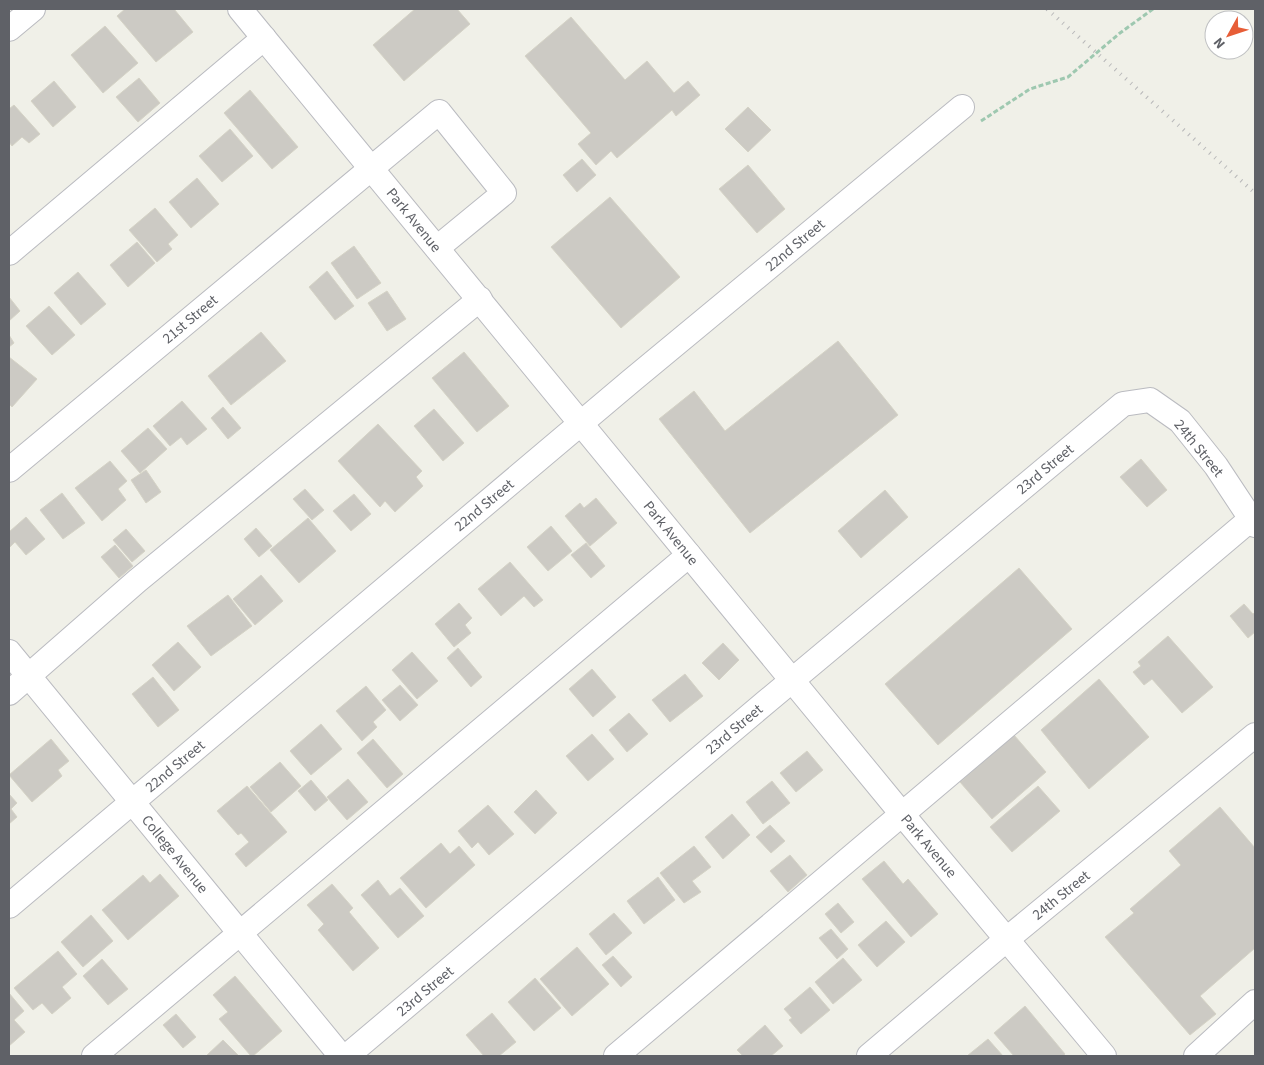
<svg xmlns="http://www.w3.org/2000/svg" width="1264" height="1065" font-family="'Source Sans 3',sans-serif">
	<style>
		.building { fill: #cccac4; stroke: #d5d3c6 }
		.lines { fill: none; stroke-linecap: round; stroke-linejoin: round }
		.minor-casing { stroke: #babbc0; stroke-width: 26 }
		.path { stroke: #9ec8b0; stroke-width: 3; stroke-dasharray: 5 2.5; stroke-linecap: butt }
		.minor { stroke: #fff; stroke-width: 24 }
		.rail { stroke: #b8b8b9; stroke-width: 4; stroke-dasharray: 1 6; stroke-linecap: butt }
		.labels { text-anchor: middle; stroke-width: 4; stroke-linejoin: round; paint-order: stroke }
		.street-label { font-size: 15px; fill: #5f6167; stroke: #fff }
	</style>
	<rect width="100%" height="100%" fill="#f0f0e8"/>
	<g class="building">
		<path d="M125,9H174L193,32L156,62L117,16Z"/>
		<path d="M415,9H457L470,24L404,81L373,45Z"/>
		<path d="M571,17L625,80L647,61L674,93L688,81L700,95L676,116L672,110L617,158L611,151L596,165L578,144L591,133L525,56Z"/>
		<path d="M105,26L138,63L103,93L71,55Z"/>
		<path d="M139,78L160,103L138,122L116,97Z"/>
		<path d="M54,81L76,107L53,127L31,101Z"/>
		<path d="M250,90L298,147L272,169L224,113Z"/>
		<path d="M14,105L40,134L29,143L22,137L12,146L9,142V109Z"/>
		<path d="M748,107L771,130L748,152L725,129Z"/>
		<path d="M230,129L253,156L222,182L199,156Z"/>
		<path d="M582,159L596,175L577,192L563,175Z"/>
		<path d="M748,165L785,209L757,233L719,189Z"/>
		<path d="M197,178L219,204L191,228L169,202Z"/>
		<path d="M610,197L680,277L621,328L551,247Z"/>
		<path d="M155,208L178,235L168,244L172,249L157,262L129,230Z"/>
		<path d="M137,242L155,263L128,287L110,265Z"/>
		<path d="M354,246L381,283L357,299L331,263Z"/>
		<path d="M327,271L354,306L335,320L309,287Z"/>
		<path d="M78,272L106,304L81,325L54,293Z"/>
		<path d="M387,291L406,319L387,331L368,303Z"/>
		<path d="M9,297L20,311L9,321Z"/>
		<path d="M49,306L75,335L52,355L26,326Z"/>
		<path d="M261,332L286,361L231,405L208,376Z"/>
		<path d="M9,335L14,343L9,347Z"/>
		<path d="M838,341L898,415L750,533L659,419L694,391L725,431Z"/>
		<path d="M464,352L509,406L477,432L432,378Z"/>
		<path d="M9,357L37,379L12,407L9,404Z"/>
		<path d="M182,401L207,429L187,445L181,437L170,446L153,426Z"/>
		<path d="M223,407L241,428L228,439L211,418Z"/>
		<path d="M434,409L464,443L443,461L414,426Z"/>
		<path d="M378,424L422,471L416,477L423,486L395,512L385,501L380,507L338,461Z"/>
		<path d="M148,428L167,449L140,473L121,451Z"/>
		<path d="M1141,459L1167,490L1147,507L1120,477Z"/>
		<path d="M110,461L127,481L118,489L126,500L102,521L75,488Z"/>
		<path d="M146,470L161,492L146,503L131,480Z"/>
		<path d="M305,489L324,510L312,520L293,499Z"/>
		<path d="M885,490L908,517L861,558L838,531Z"/>
		<path d="M62,493L85,523L63,539L40,510Z"/>
		<path d="M354,494L371,514L351,531L333,511Z"/>
		<path d="M596,498L617,523L590,546L565,516L580,503L584,508Z"/>
		<path d="M26,517L45,539L26,555L15,542L9,548V532Z"/>
		<path d="M308,518L336,551L299,583L270,550Z"/>
		<path d="M551,526L572,551L548,571L527,547Z"/>
		<path d="M256,528L272,546L259,557L244,539Z"/>
		<path d="M126,529L145,551L132,562L113,540Z"/>
		<path d="M586,543L605,566L591,578L571,555Z"/>
		<path d="M115,545L133,566L119,578L101,557Z"/>
		<path d="M510,562L543,600L534,607L524,596L501,616L478,589Z"/>
		<path d="M1019,568L1072,629L938,745L885,684Z"/>
		<path d="M261,575L283,601L255,625L233,599Z"/>
		<path d="M228,595L252,626L211,656L187,626Z"/>
		<path d="M459,603L472,618L465,625L471,633L454,647L435,624Z"/>
		<path d="M1244,604L1253,614L1255,612V632L1248,638L1230,616Z"/>
		<path d="M1168,636L1213,687L1182,713L1152,679L1144,685L1133,672L1141,666L1138,662Z"/>
		<path d="M178,642L201,667L174,691L152,665Z"/>
		<path d="M723,643L739,660L719,680L702,663Z"/>
		<path d="M458,648L482,677L471,687L447,658Z"/>
		<path d="M412,652L438,681L417,699L392,670Z"/>
		<path d="M592,669L616,697L593,717L569,689Z"/>
		<path d="M685,674L703,696L670,722L652,700Z"/>
		<path d="M153,677L179,710L158,727L132,694Z"/>
		<path d="M1099,679L1149,737L1089,789L1041,730Z"/>
		<path d="M400,685L418,705L400,721L382,700Z"/>
		<path d="M366,686L386,710L373,722L377,727L362,741L336,711Z"/>
		<path d="M629,713L648,734L627,752L609,730Z"/>
		<path d="M321,724L342,749L311,775L290,751Z"/>
		<path d="M592,734L614,759L588,781L566,756Z"/>
		<path d="M1014,735L1046,772L992,819L960,782Z"/>
		<path d="M51,739L69,761L58,770L62,776L32,802L9,775Z"/>
		<path d="M373,739L403,774L387,788L357,753Z"/>
		<path d="M807,751L823,770L796,792L780,773Z"/>
		<path d="M280,762L301,786L271,812L250,787Z"/>
		<path d="M348,779L368,802L347,820L327,797Z"/>
		<path d="M311,780L328,800L315,811L298,791Z"/>
		<path d="M772,781L790,803L763,824L746,802Z"/>
		<path d="M247,786L287,832L246,867L235,854L249,842L241,833L238,835L217,811Z"/>
		<path d="M1038,786L1060,811L1012,852L990,827Z"/>
		<path d="M536,790L557,813L535,834L514,812Z"/>
		<path d="M9,794L17,803L11,809L17,817L9,824Z"/>
		<path d="M488,805L514,834L489,855L478,842L472,848L458,831Z"/>
		<path d="M1220,807L1255,848V948L1200,996L1216,1014L1190,1035L1105,937L1134,913L1130,909L1181,865L1169,851Z"/>
		<path d="M732,814L750,835L723,859L705,837Z"/>
		<path d="M770,825L785,841L771,853L756,837Z"/>
		<path d="M441,843L450,854L459,846L475,865L426,908L400,878Z"/>
		<path d="M694,846L711,867L692,881L701,892L684,903L660,873Z"/>
		<path d="M790,855L807,875L788,892L770,871Z"/>
		<path d="M884,861L903,884L908,879L938,914L911,937L862,879Z"/>
		<path d="M160,874L179,896L128,940L102,910L143,875L150,883Z"/>
		<path d="M658,877L675,900L644,924L627,901Z"/>
		<path d="M378,880L390,896L400,888L424,916L398,938L361,895Z"/>
		<path d="M332,884L353,908L349,912L379,948L353,971L318,930L324,924L307,905Z"/>
		<path d="M838,903L854,922L841,933L825,914Z"/>
		<path d="M614,913L632,933L606,955L589,934Z"/>
		<path d="M91,915L113,941L83,967L61,942Z"/>
		<path d="M886,921L905,942L877,967L858,945Z"/>
		<path d="M831,929L848,949L837,959L819,938Z"/>
		<path d="M577,947L609,984L572,1016L540,979Z"/>
		<path d="M58,951L77,974L62,987L71,998L52,1014L42,1003L33,1010L14,988Z"/>
		<path d="M613,956L632,977L621,987L602,965Z"/>
		<path d="M843,958L862,980L833,1004L815,982Z"/>
		<path d="M102,959L128,989L108,1005L83,976Z"/>
		<path d="M235,976L282,1031L253,1056H251L219,1019L228,1012L213,995Z"/>
		<path d="M535,978L561,1008L534,1031L508,1002Z"/>
		<path d="M810,987L830,1010L801,1034L789,1020L792,1018L784,1009Z"/>
		<path d="M9,993L24,1011L14,1020L25,1032L9,1046Z"/>
		<path d="M1025,1006L1065,1054L1063,1056H1030L1029,1055L1027,1056H1014L994,1033Z"/>
		<path d="M492,1013L516,1042L499,1056H484L466,1035Z"/>
		<path d="M176,1014L196,1037L183,1048L163,1025Z"/>
		<path d="M765,1025L783,1046L771,1056H743L737,1050Z"/>
		<path d="M988,1039L1003,1056H967Z"/>
		<path d="M223,1040L239,1056H206Z"/>
	</g>
	<g class="lines">
		<defs>
			<g id="minor">
				<path d="M240,9L902,814L1104,1056"/>
				<path d="M9,29L33,9"/>
				<path d="M9,253L264,38"/>
				<path d="M9,470L439,112L504,193L437,248"/>
				<path d="M9,652L341,1056"/>
				<path d="M9,693L137,581L480,299"/>
				<path d="M9,906L631,381L962,107"/>
				<path d="M94,1056L689,555"/>
				<path d="M347,1056L766,702L1123,404L1150,400L1180,421L1216,466L1255,525"/>
				<path d="M616,1056L1251,519"/>
				<path d="M869,1056L1007,939L1255,735"/>
				<path d="M1196,1056L1255,1002"/>
			</g>
		</defs>
		<use href="#minor" class="minor-casing"/>
		<path class="path" d="M981,121L1030,89L1068,77L1120,33L1153,9"/>
		<use href="#minor" class="minor"/>
		<path class="rail" d="M1047,9L1255,193"/>
	</g>
	<g class="labels">
		<g class="street-label">
			<text transform="translate(414 220) rotate(51)" y="5">Park Avenue</text>
			<text transform="translate(795 245) rotate(-40)" y="5">22nd Street</text>
			<text transform="translate(190 319) rotate(-40)" y="5">21st Street</text>
			<text transform="translate(1199 448) rotate(51)" y="5">24th Street</text>
			<text transform="translate(1045 469) rotate(-40)" y="5">23rd Street</text>
			<text transform="translate(484 505) rotate(-40)" y="5">22nd Street</text>
			<text transform="translate(671 533) rotate(51)" y="5">Park Avenue</text>
			<text transform="translate(734 729) rotate(-40)" y="5">23rd Street</text>
			<text transform="translate(175 766) rotate(-40)" y="5">22nd Street</text>
			<text transform="translate(929 846) rotate(50)" y="5">Park Avenue</text>
			<text transform="translate(175 854) rotate(51)" y="5">College Avenue</text>
			<text transform="translate(1061 895) rotate(-39)" y="5">24th Street</text>
			<text transform="translate(425 991) rotate(-40)" y="5">23rd Street</text>
		</g>
	</g>
	<rect width="1264" height="1065" fill="none" stroke="#5f6167" stroke-width="20"/>
	<g transform="translate(1229 35) rotate(230)"><circle r="24" fill="#ffffff" stroke="#bfc0c2"/>
	<path d="M0-4L9 19L0 12L-9 19Z" fill="#e75d37"/>
	<text y="-8" font-size="14" font-weight="bold" text-anchor="middle" fill="#5f6167">N</text>
	</g>
</svg>
